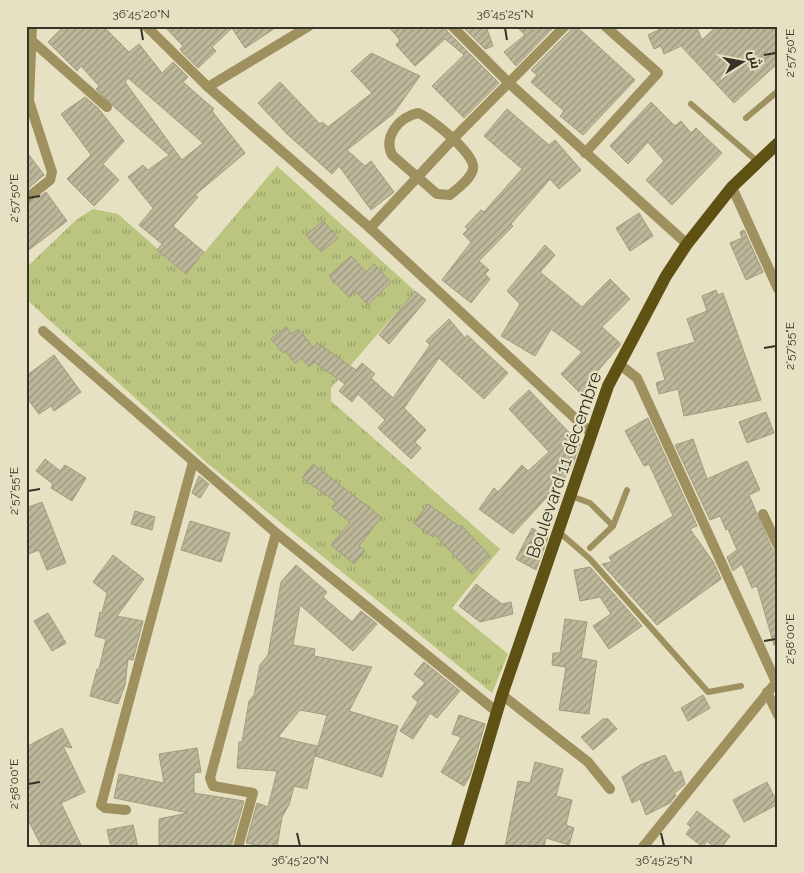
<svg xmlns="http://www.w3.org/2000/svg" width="804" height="873" font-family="Raleway,Cairo,sans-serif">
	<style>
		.grass { fill: url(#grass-tufts) }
		.building { fill: url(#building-hatch); stroke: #a19c7f; fill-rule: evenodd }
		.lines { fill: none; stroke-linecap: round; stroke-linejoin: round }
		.service { stroke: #9f915f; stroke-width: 6 }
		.minor { stroke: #9f915f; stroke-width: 10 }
		.primary { stroke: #5f5014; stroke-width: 12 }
		.ticks { fill: none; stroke: #363428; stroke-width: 2 }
		.labels { text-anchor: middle; stroke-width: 4.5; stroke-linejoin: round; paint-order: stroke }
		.street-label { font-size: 18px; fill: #363428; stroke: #e6e1c2 }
		.neatline { fill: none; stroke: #363428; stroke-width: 2 }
		.ticks-label { font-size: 12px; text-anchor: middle; fill: #363428 }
	</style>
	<defs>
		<pattern id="grass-tufts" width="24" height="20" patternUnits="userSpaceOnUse" patternTransform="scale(1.25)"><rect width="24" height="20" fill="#bbc580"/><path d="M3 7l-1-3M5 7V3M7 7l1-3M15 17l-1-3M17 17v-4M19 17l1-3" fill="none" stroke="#99a169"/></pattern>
		<pattern id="building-hatch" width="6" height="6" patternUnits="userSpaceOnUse" patternTransform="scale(1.25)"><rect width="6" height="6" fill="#bdb89a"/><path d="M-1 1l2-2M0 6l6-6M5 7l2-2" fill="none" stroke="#9a967e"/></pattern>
	</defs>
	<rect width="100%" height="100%" fill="#e6e1c2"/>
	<path class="grass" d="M277,166L415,291L331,388V401L500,549L452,608L508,654L492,693L208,464L26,299V268L76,220L93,209L118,214L186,274Z"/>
	<g class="building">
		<path d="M64,26H103L129,52L139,44L162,73L173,62L188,77L183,82L214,109L212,111L245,153L195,195L198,197L173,226L204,252L186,274L157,250L162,244L139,225L153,208L128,177L143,165L148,170L169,155L114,107L96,89L99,86L81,66L77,71L48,42ZM128,78L203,143L182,160L125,82Z"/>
		<path d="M164,26H278L245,48L232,28L212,47L216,51L198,68L182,52L180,49L183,46Z"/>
		<path d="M388,26H445L447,31L499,83L464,118L432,86L464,55L445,39L415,66L396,45L400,40Z"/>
		<path d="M462,26H486L493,46L485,49Z"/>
		<path d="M516,26H555L516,66L504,52L525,35Z"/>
		<path d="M572,26H576L635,80L583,135L560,116L564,111L531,82L537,75L531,70L570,31Z"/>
		<path d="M667,26H696L702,40L717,26H778V63L734,103L681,46L664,54L661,46L654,49L648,35Z"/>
		<path d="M371,53L420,76L393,114L347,150L365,166L371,161L394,192L371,210L339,166L332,174L287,134L258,103L280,82L320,124L322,122L328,127L372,93L351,71Z"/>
		<path d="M85,97L98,108L124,141L103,164L119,180L94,206L67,179L91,155L61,114Z"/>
		<path d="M651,102L675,126L681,121L691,133L696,128L722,153L672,205L646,180L664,161L648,142L628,164L610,146Z"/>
		<path d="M507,109L549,145L555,140L581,170L559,189L550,179L511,224L513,226L479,261L489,270L485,274L490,279L471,303L442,280L471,242L463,234L468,229L465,227L481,210L484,212L522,169L484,136Z"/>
		<path d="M26,151L44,175L26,190Z"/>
		<path d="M46,192L67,221L26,252V206Z"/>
		<path d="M639,213L653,236L630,251L616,228Z"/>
		<path d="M323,221L338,238L321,252L306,235Z"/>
		<path d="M744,230L763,272L746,280L730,243L742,238L740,232Z"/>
		<path d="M545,245L555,255L540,272L582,307L610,279L630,299L602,327L621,344L596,373L600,377L582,395L561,374L582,352L551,329L535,356L501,336L520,304L507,291Z"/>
		<path d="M351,256L366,272L374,264L391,282L368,305L355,291L349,297L329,276Z"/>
		<path d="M716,290L718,295L723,293L761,400L684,416L678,389L659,394L656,383L665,380L657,353L695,342L687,319L707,311L702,296Z"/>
		<path d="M415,291L426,300L389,344L379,335Z"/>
		<path d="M449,319L465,338L467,335L508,373L484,399L439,358L404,408L426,430L415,442L421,448L411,459L378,428L385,420L358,394L352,402L339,391L345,384L314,362L309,367L302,358L295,363L285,351L283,353L271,339L286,327L292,334L298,329L314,348L317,343L356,370L362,363L375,374L371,378L393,398L430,345L426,341Z"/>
		<path d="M54,355L81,392L54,411L51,406L39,414L26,397V376Z"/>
		<path d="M529,390L580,444L570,472L513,534L479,509L494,488L498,492L522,465L528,471L549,452L509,409Z"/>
		<path d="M766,412L774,433L747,443L739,422Z"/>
		<path d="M648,418L697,526L690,529L714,563L721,579L657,625L602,564L612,562L609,557L673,516L649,464L644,466L625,431Z"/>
		<path d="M693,439L707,479L747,461L760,490L749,495L772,549L778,553V644L774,645L757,586L752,588L742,564L733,571L727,557L737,550L728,529L726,530L720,516L710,520L675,445Z"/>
		<path d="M45,459L60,471L65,465L86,478L72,501L51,488L53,484L36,471Z"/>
		<path d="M313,464L381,517L359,546L365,551L354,564L331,545L350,522L332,508L336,502L302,478Z"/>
		<path d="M199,476L209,484L200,498L192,493Z"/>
		<path d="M42,502L66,563L47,570L39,550L26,555V508Z"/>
		<path d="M428,504L460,527L461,525L490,556L472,574L435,535L433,537L414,523Z"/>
		<path d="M135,511L155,517L152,530L131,524Z"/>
		<path d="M190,521L230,533L221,562L181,550Z"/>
		<path d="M532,528L548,537L536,570L516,559Z"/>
		<path d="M113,555L144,579L117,616L143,621L133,660L128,659L125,685L118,704L90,696L97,669H99L106,639L95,636L100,612L102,613L107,593L93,582Z"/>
		<path d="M296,565L327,592L323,597L352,622L361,611L377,624L353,651L300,605L293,645L315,649L314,656L372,667L349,711L398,726L382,777L315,756L327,715L300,710L278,737L317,746L307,789L294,786L289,805L282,817L277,847H267L246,843L257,803L268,807L277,771L237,768L239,742H242L249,701L254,695L260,665L268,655L281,582Z"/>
		<path d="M590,567L642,626L609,649L593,626L611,614L600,597L580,601L574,570Z"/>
		<path d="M476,584L502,604L511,602L513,614L480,622L459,606Z"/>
		<path d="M48,613L66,643L52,651L34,621Z"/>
		<path d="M565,619L587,622L581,658L597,661L589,714L559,710L566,667L552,665L553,653H560Z"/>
		<path d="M424,662L460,691L437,718L430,713L413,739L400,731L418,702L412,697L425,683L414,674Z"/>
		<path d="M703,695L710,708L688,721L681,708Z"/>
		<path d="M459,715L485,724L470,776L464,786L441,772L461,737L452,734Z"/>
		<path d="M603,719H608L617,729L593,750L581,737Z"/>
		<path d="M62,728L72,748L63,746L85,792L61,803L82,847H42L26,816V747Z"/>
		<path d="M197,748L201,772L194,773V793L244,801L231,847H159V819L188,813L114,798L119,774L164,783L159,754Z"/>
		<path d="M665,755L674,773L681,771L685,784L674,794L676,795L670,803L646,815L640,799L632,803L622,777L640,765Z"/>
		<path d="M535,762L563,769L556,796L572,800L566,825L574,828L569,845L546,838L544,847H505L518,781L530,783Z"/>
		<path d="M767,782L778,804L744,822L733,800Z"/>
		<path d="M697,811L730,836L722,847H714L707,841L703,847L686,834L691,827L687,824Z"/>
		<path d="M133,825L138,847H111L107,830Z"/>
	</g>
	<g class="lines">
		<g class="service">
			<path d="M691,104L758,162"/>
			<path d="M746,118L778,91"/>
			<path d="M571,496L590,503L613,526"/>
			<path d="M559,532L590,559L708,692L741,686"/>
			<path d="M590,548L613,526L627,490"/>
		</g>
		<g class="minor">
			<path d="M146,26L208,87L370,228L591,433"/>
			<path d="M452,26L510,84L687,244"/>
			<path d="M32,41L107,107"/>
			<path d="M208,87L309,26"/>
			<path d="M26,103L29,101L32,26"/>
			<path d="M418,113C430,117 477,155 473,169C471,179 458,188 450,195L437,194L392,155C383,137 399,117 418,113Z"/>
			<path d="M585,153L658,73L605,26"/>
			<path d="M732,187L778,289"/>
			<path d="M26,199L50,180L52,172L29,101"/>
			<path d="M370,228L453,139L565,26"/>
			<path d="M43,331L276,533L497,712"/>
			<path d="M619,364L637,378L776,682"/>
			<path d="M763,514L778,546"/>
			<path d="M767,692L778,715"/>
			<path d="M502,695L588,762L610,789"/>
			<path d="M126,810L105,808L101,805L193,462"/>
			<path d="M238,847L253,793L213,786L210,778L276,533"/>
			<path d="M643,847L778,680"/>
		</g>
		<path class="primary" d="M457,847L502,695L608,386L666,276L687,244L732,187L778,143"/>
	</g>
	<path class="ticks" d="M141,28L143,40M505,28L507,40M764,55L776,53M28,198L40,196M764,348L776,346M28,491L40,489M764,641L776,639M28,784L40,782M297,833L300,846M661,833L664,846"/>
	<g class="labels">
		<g class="street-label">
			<text transform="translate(564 465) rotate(-71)" y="6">Boulevard 11 décembre</text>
		</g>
	</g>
	<rect width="804" height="873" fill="none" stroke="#e6e1c2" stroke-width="55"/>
	<g transform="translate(742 62) rotate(79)" stroke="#e6e1c2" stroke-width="4" paint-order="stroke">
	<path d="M0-4L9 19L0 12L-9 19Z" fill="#363428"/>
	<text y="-8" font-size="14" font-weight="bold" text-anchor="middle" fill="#363428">ش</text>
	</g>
	<rect x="28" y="28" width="748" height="818" class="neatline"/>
	<g class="ticks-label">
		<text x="141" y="18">36°45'20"N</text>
		<text x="505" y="18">36°45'25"N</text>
		<text transform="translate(790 53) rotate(-90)" y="4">2°57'50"E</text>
		<text transform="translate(14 198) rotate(-90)" y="4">2°57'50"E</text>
		<text transform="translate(790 346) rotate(-90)" y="4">2°57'55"E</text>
		<text transform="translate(14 491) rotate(-90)" y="4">2°57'55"E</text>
		<text transform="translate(790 639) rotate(-90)" y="4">2°58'00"E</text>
		<text transform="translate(14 784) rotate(-90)" y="4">2°58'00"E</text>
		<text x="300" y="864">36°45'20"N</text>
		<text x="664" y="864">36°45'25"N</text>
	</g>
</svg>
